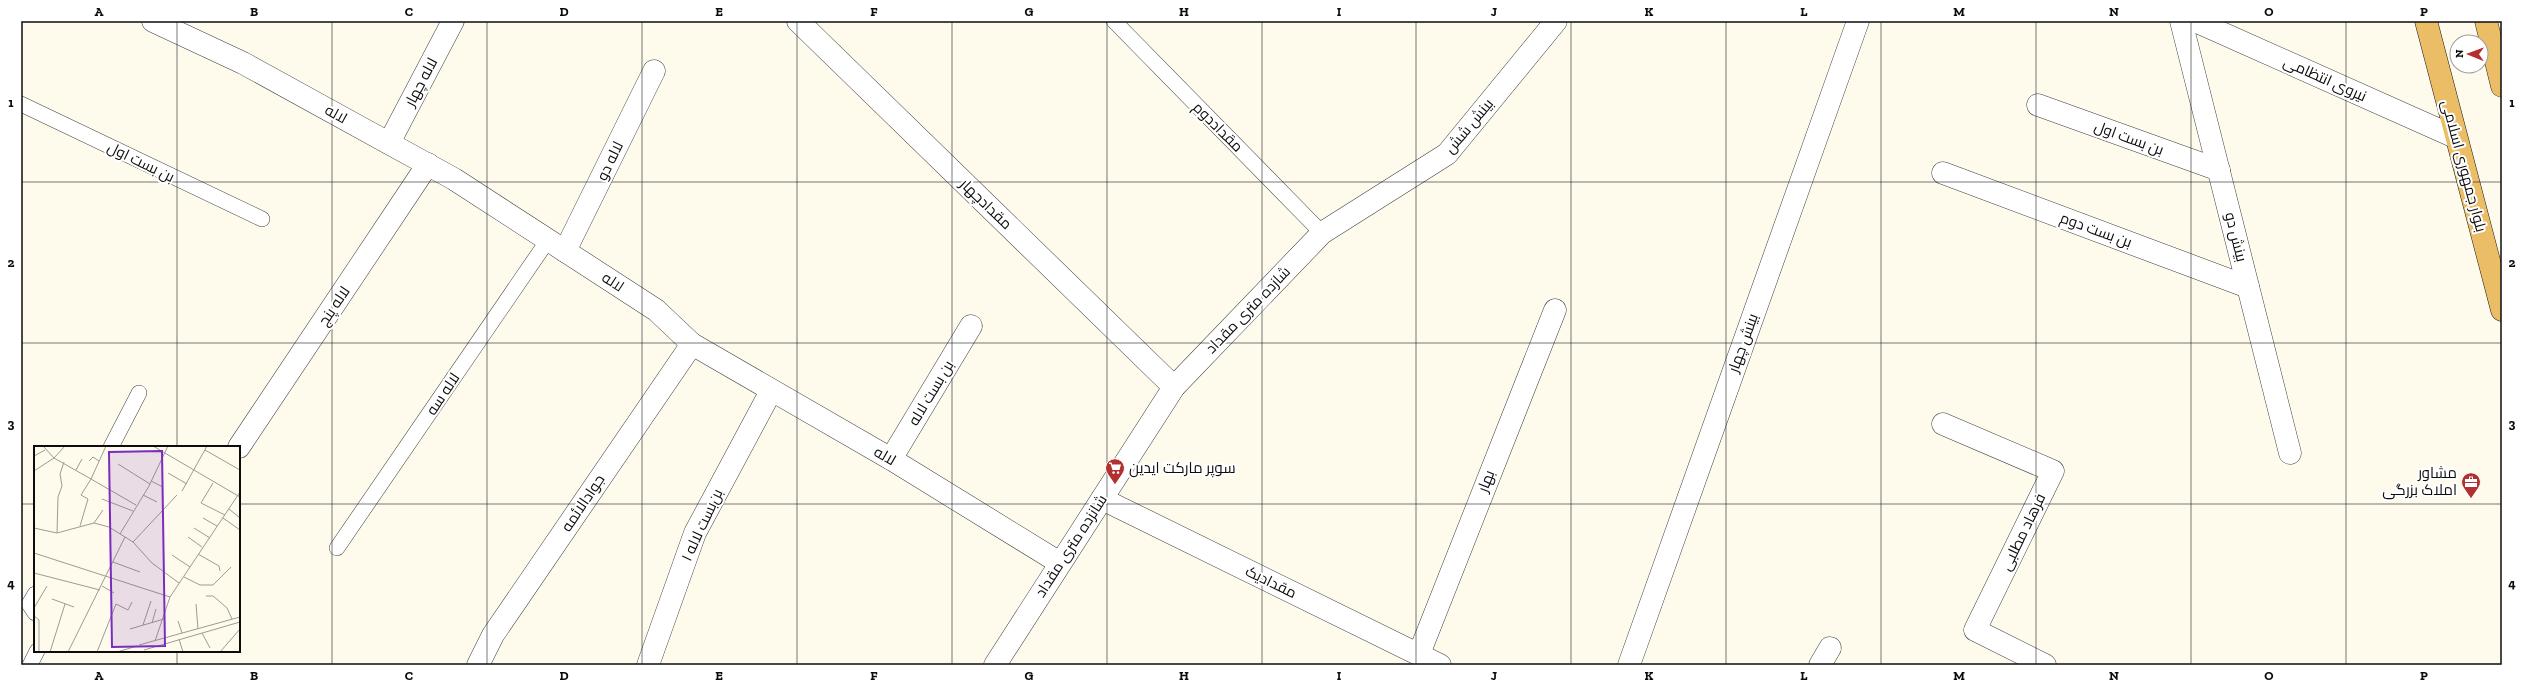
<svg xmlns="http://www.w3.org/2000/svg" width="2523" height="686" font-family="'Zilla Slab',Cairo,serif">
	<style>
		.lines { fill: none; stroke-linecap: round; stroke-linejoin: round }
		.service-casing { stroke: #3f3f3f; stroke-width: 16 }
		.minor-casing { stroke: #3f3f3f; stroke-width: 23 }
		.tertiary-casing { stroke: #3f3f3f; stroke-width: 23 }
		.trunk-casing { stroke: #1d1d1d; stroke-width: 23 }
		.service { stroke: #fff; stroke-width: 15 }
		.minor { stroke: #fff; stroke-width: 22 }
		.tertiary { stroke: #fff; stroke-width: 22 }
		.trunk { stroke: #ebbd66; stroke-width: 22 }
		.grid { fill: none; stroke: #0c0c0c; stroke-width: 1; stroke-opacity: 0.55 }
		.labels { text-anchor: middle; stroke-width: 4; stroke-linejoin: round; paint-order: stroke }
		.street-label { font-size: 15px; fill: #0c0c0c; stroke: #fff }
		.poi-label { font-size: 15px; fill: #0c0c0c; stroke: #fff; text-anchor: start }
		.inset-road { fill: none; stroke: #9d9b93; stroke-width: 1 }
		.view { fill: #7b2cbf; fill-opacity: 0.15; stroke: #7b2cbf; stroke-width: 2 }
		.inset-edge { fill: none; stroke: #0c0c0c; stroke-width: 2 }
		.neatline { fill: none; stroke: #0c0c0c; stroke-width: 1.5 }
		.grid-label { font-size: 13px; text-anchor: middle; font-weight: bold; fill: #0c0c0c }
	</style>
	<rect width="100%" height="100%" fill="#fefbed"/>
	<g class="lines">
		<defs>
			<g id="service">
				<path d="M1114,21L1322,233"/>
				<path d="M21,104L262,219"/>
				<path d="M111,447L139,393"/>
				<path d="M337,548L548,240"/>
				<path d="M35,594L29,604L35,613"/>
				<path d="M30,665L37,651"/>
			</g>
			<g id="minor">
				<path d="M153,21L243,63L454,179L656,310L692,344L891,459L1060,563"/>
				<path d="M798,21L1174,387"/>
				<path d="M2181,21L2290,453"/>
				<path d="M2038,105L2219,170"/>
				<path d="M389,143L453,21"/>
				<path d="M1943,173L2248,287"/>
				<path d="M565,251L654,71"/>
				<path d="M1943,424L2053,471L1975,630L2045,665"/>
				<path d="M239,447L428,164"/>
				<path d="M891,459L971,326"/>
				<path d="M1102,499L1440,665"/>
				<path d="M1419,654L1555,310"/>
				<path d="M478,665L493,635L692,344"/>
				<path d="M648,665L695,533L771,391"/>
				<path d="M995,665L1174,387L1322,233L1447,154L1556,21"/>
				<path d="M1629,665L1858,21"/>
				<path d="M1820,665L1830,648"/>
			</g>
			<path id="tertiary" d="M2195,21L2455,137"/>
			<g id="trunk">
				<path d="M2426,21L2502,310"/>
				<path d="M2486,21L2502,86"/>
			</g>
		</defs>
		<use href="#service" class="service-casing"/>
		<use href="#minor" class="minor-casing"/>
		<use href="#tertiary" class="tertiary-casing"/>
		<use href="#trunk" class="trunk-casing"/>
		<use href="#service" class="service"/>
		<use href="#minor" class="minor"/>
		<use href="#tertiary" class="tertiary"/>
		<use href="#trunk" class="trunk"/>
	</g>
	<path class="grid" d="M177,21V447M332,21V665M487,21V665M642,21V665M797,21V665M952,21V665M1107,21V665M1262,21V665M1416,21V665M1571,21V665M1726,21V665M1881,21V665M2036,21V665M2191,21V665M2346,21V665M21,182H2502M21,343H2502M21,504H35M239,504H2502M177,651V665"/>
	<defs>
		<symbol id="supermarket-pin" viewBox="-11 -11 22 30"><path d="M0 17L-7.5 6A9.5 9.5 0 1 1 7.5 6Z" fill="#b13030" stroke="#fff"/><path d="M-6-5.5h2.5l.6 2H6L4.5 2H-2.5L-4.4-4H-6ZM-1.5 3.2a1.3 1.3 0 1 0 .1 0ZM3 3.2a1.3 1.3 0 1 0 .1 0Z" fill="#fff"/></symbol>
		<symbol id="office-pin" viewBox="-11 -11 22 30"><path d="M0 17L-7.5 6A9.5 9.5 0 1 1 7.5 6Z" fill="#b13030" stroke="#fff"/><path d="M-6-3h4V-5.5h4V-3h4V5H-6ZM-1-4.5V-3h2v-1.5ZM-6 0V1H6V0Z" fill="#fff"/></symbol>
	</defs>
	<g fill-rule="evenodd">
		<use href="#supermarket-pin" x="1104" y="457" width="22" height="30"/>
		<use href="#office-pin" x="2460" y="471" width="22" height="30"/>
	</g>
	<g class="labels">
		<g class="street-label">
			<text transform="translate(2325 79) rotate(24)" y="5">نیروی انتظامی</text>
			<text transform="translate(421 82) rotate(-62)" y="5">لاله چهار</text>
			<text transform="translate(336 114) rotate(29)" y="5">لاله</text>
			<text transform="translate(1469 126) rotate(-50)" y="5">بینش شش</text>
			<text transform="translate(1218 127) rotate(45)" y="5">مقداددوم</text>
			<text transform="translate(2129 138) rotate(20)" y="5">بن بست اول</text>
			<text transform="translate(610 161) rotate(-64)" y="5">لاله دو</text>
			<text transform="translate(141 162) rotate(26)" y="5">بن بست اول</text>
			<text transform="translate(2464 166) rotate(75)" y="5">بلوار جمهوری اسلامی</text>
			<text transform="translate(986 204) rotate(44)" y="5">مقدادچهار</text>
			<text transform="translate(2096 230) rotate(20)" y="5">بن بست دوم</text>
			<text transform="translate(2236 237) rotate(76)" y="5">بینش دو</text>
			<text transform="translate(613 282) rotate(33)" y="5">لاله</text>
			<text transform="translate(334 306) rotate(-56)" y="5">لاله پنج</text>
			<text transform="translate(1248 310) rotate(-46)" y="5">شازده متری مقداد</text>
			<text transform="translate(1743 343) rotate(-70)" y="5">بینش چهار</text>
			<text transform="translate(931 393) rotate(-59)" y="5">بن بست لاله</text>
			<text transform="translate(443 394) rotate(-56)" y="5">لاله سه</text>
			<text transform="translate(885 456) rotate(30)" y="5">لاله</text>
			<text transform="translate(1486 481) rotate(-69)" y="5">بهار</text>
			<text transform="translate(583 503) rotate(-56)" y="5">جوادالائمه</text>
			<text transform="translate(702 525) rotate(-65)" y="5">بن‌بست لاله ۱</text>
			<text transform="translate(2023 532) rotate(-64)" y="5">فرهاد مطلبی</text>
			<text transform="translate(1071 546) rotate(-57)" y="5">شانزده متری مقداد</text>
			<text transform="translate(1271 582) rotate(26)" y="5">مقدادیک</text>
		</g>
		<g class="poi-label">
			<text x="1129" y="473">سوپر مارکت ایدین</text>
			<text x="2457" y="478" text-anchor="end">مشاور<tspan x="2457" dy="17">املاک بزرگی</tspan></text>
		</g>
	</g>
	<g transform="translate(34 446)">
		<rect width="206" height="206" fill="#fefbed"/>
		<path class="inset-road" d="M9,0L20,12L57,33L72,0M119,0L206,51M171,4L206,24M0,10L11,4M55,15L59,11L65,15M84,18L116,38M42,24L48,13M0,25L20,12L31,0M134,27L153,38M117,35L129,41M179,37L167,57L191,69M148,45L173,0M109,49L123,56M68,53L99,65M195,63L206,72M169,72L183,80M189,72L206,84M60,77L69,64M46,80L54,53L47,49L57,33L102,59M0,82L23,87L60,77L75,81L99,96L118,117L145,137M160,82L176,92M23,87L24,51L28,40L26,28L30,16M86,88L115,40L134,0M154,91L168,101M99,96L143,49M0,107L136,151M164,108L185,120L186,125M138,109L156,121M79,116L106,126M0,127L66,144M150,131L166,139H179L197,121M68,140L80,147M172,150H179L185,155L193,162L198,173M18,153L40,161M162,158L164,183M0,162L13,140M0,170L5,174V206M144,175L148,187M118,177L122,163M109,179L117,155M96,183L130,173M168,187L176,202M145,193L149,206M121,195L136,151L206,46M105,199L206,171M110,204L206,176M16,206L31,158M34,206L91,91M63,206L82,158L94,164L98,156M83,206L103,200M186,206L206,183"/>
		<path class="view" d="M128,5L131,200L78,201L75,6Z"/>
		<rect width="206" height="206" class="inset-edge"/>
	</g>
	<rect width="2523" height="686" fill="none" stroke="#ffffff" stroke-width="44"/>
	<g transform="translate(2469 54) rotate(271)"><circle r="19" fill="#ffffff" stroke="#9e9e9e"/>
	<path d="M0-3L7 15L0 10L-7 15Z" fill="#b13030"/>
	<text y="-6" font-size="11" font-weight="bold" text-anchor="middle" fill="#0c0c0c">N</text>
	</g>
	<rect x="22" y="22" width="2479" height="642" class="neatline"/>
	<g class="grid-label">
		<text x="99" y="16">A</text>
		<text x="254" y="16">B</text>
		<text x="409" y="16">C</text>
		<text x="564" y="16">D</text>
		<text x="719" y="16">E</text>
		<text x="874" y="16">F</text>
		<text x="1029" y="16">G</text>
		<text x="1184" y="16">H</text>
		<text x="1339" y="16">I</text>
		<text x="1494" y="16">J</text>
		<text x="1649" y="16">K</text>
		<text x="1804" y="16">L</text>
		<text x="1959" y="16">M</text>
		<text x="2114" y="16">N</text>
		<text x="2269" y="16">O</text>
		<text x="2424" y="16">P</text>
		<text x="11" y="107">1</text>
		<text x="2512" y="107">1</text>
		<text x="11" y="267">2</text>
		<text x="2512" y="267">2</text>
		<text x="11" y="428">3</text>
		<text x="2512" y="428">3</text>
		<text x="11" y="588">4</text>
		<text x="2512" y="588">4</text>
		<text x="99" y="680">A</text>
		<text x="254" y="680">B</text>
		<text x="409" y="680">C</text>
		<text x="564" y="680">D</text>
		<text x="719" y="680">E</text>
		<text x="874" y="680">F</text>
		<text x="1029" y="680">G</text>
		<text x="1184" y="680">H</text>
		<text x="1339" y="680">I</text>
		<text x="1494" y="680">J</text>
		<text x="1649" y="680">K</text>
		<text x="1804" y="680">L</text>
		<text x="1959" y="680">M</text>
		<text x="2114" y="680">N</text>
		<text x="2269" y="680">O</text>
		<text x="2424" y="680">P</text>
	</g>
</svg>
